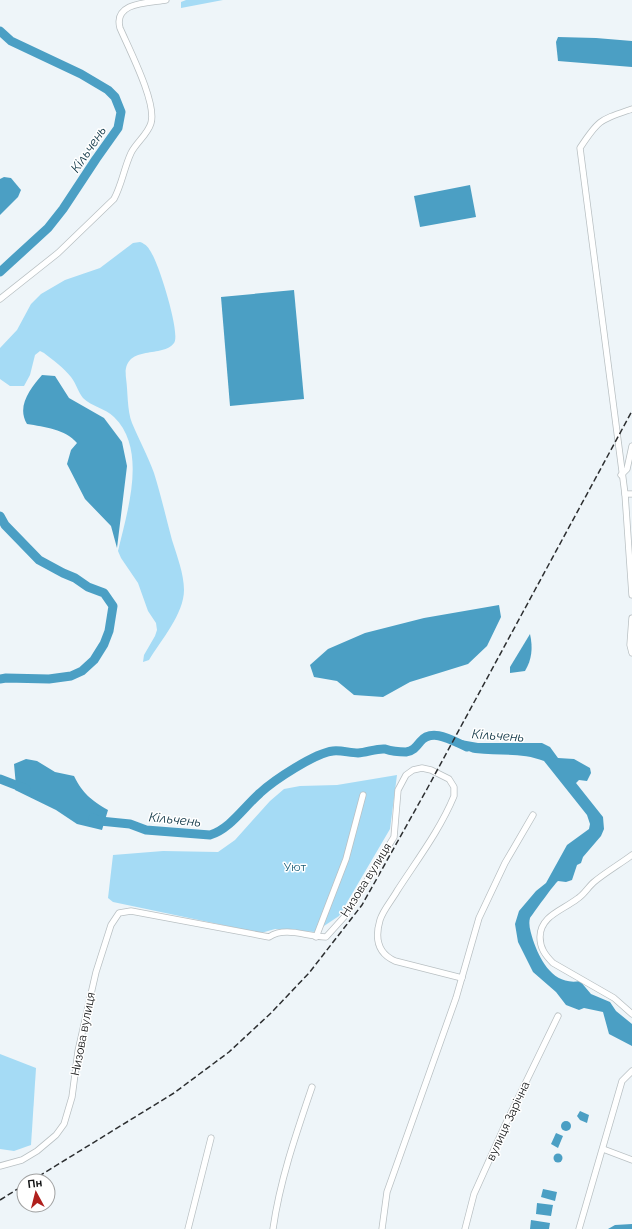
<svg xmlns="http://www.w3.org/2000/svg" width="632" height="1229" font-family="Raleway,sans-serif">
	<style>
		.green { fill: #a5dbf5 }
		.water { fill: #4b9fc4 }
		.lines { fill: none; stroke-linecap: round; stroke-linejoin: round }
		.river { stroke: #4b9fc4; stroke-width: 9 }
		.minor-casing { stroke: #b9c0c3; stroke-width: 7 }
		.minor { stroke: #fff; stroke-width: 5.5 }
		.rail { stroke: #2c2e30; stroke-width: 1.5; stroke-dasharray: 6 3; stroke-linecap: butt }
		.labels { text-anchor: middle; stroke-width: 3; stroke-linejoin: round; paint-order: stroke }
		.park-label { font-size: 12px; fill: #195b75; stroke: #fff }
		.street-label { font-size: 12px; fill: #111314; stroke: #fff }
		.water-label { font-size: 13px; font-style: italic; fill: #0d3444; stroke: #fff }
	</style>
	<rect width="100%" height="100%" fill="#eef5f9"/>
	<g class="green">
		<path d="M186,0H223L181,8V2Z"/>
		<path d="M140,242C146,244 149,248 152,254C159,265 181,334 174,343C163,359 122,343 126,378C128,392 127,410 132,423C139,440 148,456 154,473C161,495 166,518 172,540C177,556 184,574 184,590C184,614 161,640 149,660L143,662L144,655L155,636L157,630L156,623L148,611L138,583L121,558L118,551C127,512 148,450 114,417C105,408 92,407 83,398C78,392 76,383 71,377C64,368 53,360 44,353L40,351L35,355L30,375L24,386H10L0,379V348L17,330L31,304L41,294L65,280L100,268L133,243Z"/>
		<path d="M397,775L390,829L339,916L315,932L275,929L261,933L113,902L108,898L113,855L163,851L218,852L235,840L270,801L284,789L300,786L337,785Z"/>
		<path d="M0,1054L36,1068L31,1145L14,1151L0,1149Z"/>
	</g>
	<g class="water">
		<path d="M558,37L596,38L632,41V67L558,61L556,42Z"/>
		<path d="M4,177L11,178L21,190L18,197L0,215V179Z"/>
		<path d="M470,185L476,217L420,227L414,196Z"/>
		<path d="M294,290L304,399L230,406L221,297Z"/>
		<path d="M42,375L55,376L69,398L104,418L122,442L127,466L117,548L111,526L85,499L67,464L71,450L77,443C65,429 45,427 27,424C16,406 31,388 42,375Z"/>
		<path d="M499,605L501,617L487,646L468,664L410,682L383,697L354,695L337,681L314,677L310,665L328,649L365,633L424,618Z"/>
		<path d="M530,634C533,648 532,659 525,671L510,673V667Z"/>
		<path d="M461,740L478,743H542L550,747L558,758L574,759L590,768L591,773L587,781L579,780L576,783L603,817L604,829L601,836L583,857L581,863L577,865L572,880L566,882L558,881C555,883 532,915 530,918C528,925 531,933 533,940C540,960 553,986 580,981L591,994L610,1002L616,1011L632,1024V1046L609,1034L603,1012L584,1008L579,1010L566,1005L556,992L533,972L518,942L515,924L519,911L536,891L546,883L567,845L589,829L590,824L587,815L544,761C522,752 499,756 475,753C468,752 462,746 454,746L456,742Z"/>
		<path d="M26,759L37,761L55,772L74,776C83,794 91,800 108,810L102,830L77,824L56,810L15,790L16,786L14,764Z"/>
		<path d="M580,1111L589,1115L587,1123L580,1120L577,1116Z"/>
		<circle cx="566" cy="1126" r="5"/>
		<path d="M556,1133L563,1136L558,1148L551,1144Z"/>
		<circle cx="558" cy="1158" r="4.5"/>
		<path d="M543,1189L557,1192L555,1201L541,1197Z"/>
		<path d="M537,1203L553,1205L551,1216L536,1214Z"/>
		<path d="M531,1220L550,1223L549,1229H530Z"/>
		<path d="M632,1224V1229H608L615,1225Z"/>
	</g>
	<g class="lines">
		<g class="river">
			<path d="M0,31L11,41L81,74L108,90L115,97L121,112L118,128L96,159L63,209L48,228L0,272"/>
			<path d="M0,516L5,525L39,560L63,573L75,578L88,587L104,593L113,606L109,631L104,644L94,660L82,671L71,676L49,679L6,678L0,679"/>
			<path d="M0,779L26,789"/>
			<path d="M93,818L100,821L130,824L146,830L210,835C230,829 244,807 260,793C274,780 315,753 333,751C341,750 350,753 358,753C366,753 377,748 385,749C391,751 398,752 406,752C413,751 416,747 420,742C432,727 453,741 467,747"/>
		</g>
		<defs>
			<g id="minor">
				<path d="M632,109C600,120 599,119 580,148L625,494L632,595"/>
				<path d="M0,299L58,253L114,199C122,184 124,168 131,153C136,143 148,134 151,123C157,103 129,49 120,28C113,2 148,3 166,0"/>
				<path d="M621,475L627,469L632,446"/>
				<path d="M625,494H632"/>
				<path d="M632,618L630,645L632,653"/>
				<path d="M632,855C620,864 606,872 594,882C588,887 584,895 577,899C563,910 540,916 540,937C540,948 545,955 553,963L614,998L632,1014"/>
				<path d="M316,937L346,859L363,795"/>
				<path d="M603,1149L632,1160"/>
				<path d="M0,1166L22,1160L37,1151L56,1135L64,1124L72,1097L78,1051L96,972L111,925L119,913L131,911L269,937C286,926 307,937 326,937L345,916L394,837L398,790L406,775L413,770L422,768L431,770L449,779L454,787V796C440,830 417,860 397,891C392,900 383,910 380,920C375,937 377,953 395,961L462,978"/>
				<path d="M188,1229L211,1138"/>
				<path d="M273,1229C280,1180 296,1134 312,1087"/>
				<path d="M382,1229L387,1192L456,998L479,918L505,863L533,815"/>
				<path d="M465,1229L474,1194L506,1123L558,1016"/>
				<path d="M579,1229L622,1081L632,1071"/>
			</g>
		</defs>
		<use href="#minor" class="minor-casing"/>
		<use href="#minor" class="minor"/>
		<g class="rail">
			<path d="M31,1181L174,1093L229,1052L271,1013L309,973L362,905L427,789L632,411"/>
			<path d="M0,1200L24,1185"/>
		</g>
	</g>
	<g class="labels">
		<g class="park-label">
			<text x="295" y="871">Уют</text>
		</g>
		<g class="street-label">
			<text transform="translate(366 880) rotate(-58)" y="4">Низова вулиця</text>
			<text transform="translate(83 1034) rotate(-79)" y="4">Низова вулиця</text>
			<text transform="translate(508 1121) rotate(-65)" y="4">вулиця Зарічна</text>
		</g>
		<g class="water-label">
			<text transform="translate(88 149) rotate(-56)" y="5">Кільчень</text>
			<text transform="translate(498 735) rotate(4)" y="5">Кільчень</text>
			<text transform="translate(175 819) rotate(6)" y="5">Кільчень</text>
		</g>
	</g>
	<g transform="translate(36 1193) rotate(353)"><circle r="19" fill="#ffffff" stroke="#a0a1a1"/>
	<path d="M0-3L7 15L0 10L-7 15Z" fill="#b0201d"/>
	<text y="-6" font-size="11" font-weight="bold" text-anchor="middle" fill="#111314">Пн</text>
	</g>
</svg>
